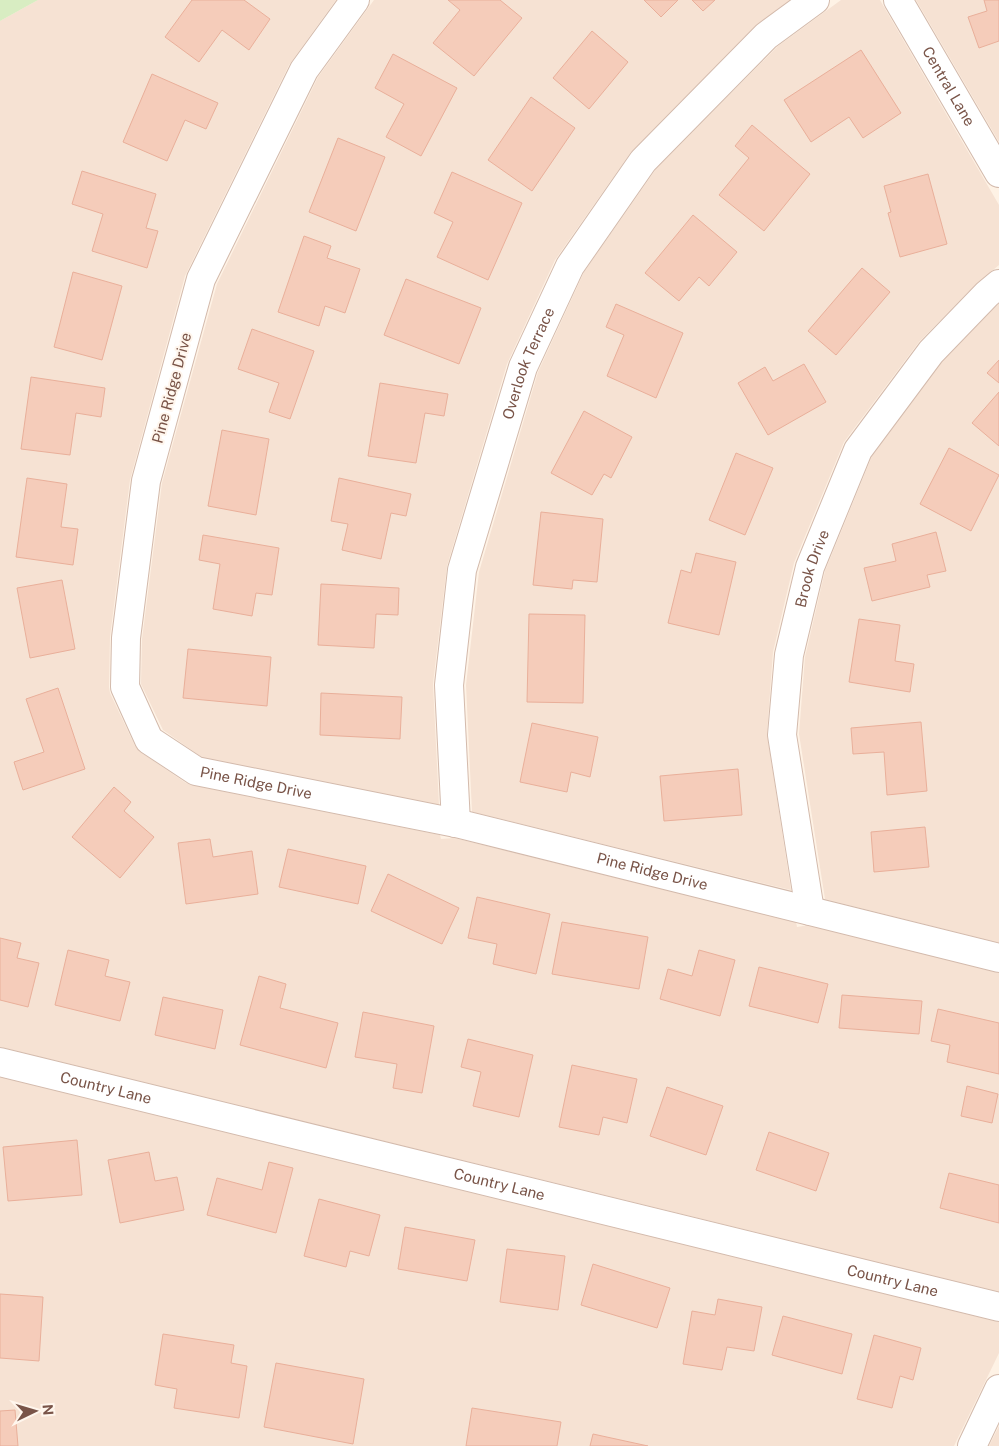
<svg xmlns="http://www.w3.org/2000/svg" width="999" height="1446" font-family="'Public Sans',sans-serif">
	<style>
		.residential { fill: #f6e2d3 }
		.green { fill: #d8edc2 }
		.building { fill: #f5ccba; stroke: #e9af9a }
		.lines { fill: none; stroke-linecap: round; stroke-linejoin: round }
		.minor-casing { stroke: #d3baac; stroke-width: 30 }
		.minor { stroke: #fff; stroke-width: 28 }
		.labels { text-anchor: middle; stroke-width: 4; stroke-linejoin: round; paint-order: stroke }
		.street-label { font-size: 15px; fill: #795448; stroke: #fff6ed }
	</style>
	<rect width="100%" height="100%" fill="#fef2e5"/>
	<g class="residential">
		<path d="M38,0H336L289,65L185,276L130,480L110,637L109,687L110,693L135,746L139,751L186,783L192,785L440,835L441,839L454,838L796,922L797,927L809,925L999,973V1292L0,1047V21Z"/>
		<path d="M374,0H791L754,27L631,152L555,260L507,364L447,566L433,684L439,805L203,758L163,730L141,684L142,639L162,483L217,284L318,77Z"/>
		<path d="M841,0H880L999,205V265L975,285L919,342L844,442L794,563L773,652L767,734L791,890L472,812L466,685L479,572L538,372L584,272L656,169L778,46Z"/>
		<path d="M916,0H999V142Z"/>
		<path d="M999,303V943L825,899L799,734L805,657L825,571L872,456L943,360Z"/>
		<path d="M0,1077L999,1322V1353L954,1446H0Z"/>
		<path d="M999,1426V1446H989Z"/>
	</g>
	<path class="green" d="M0,0H38L0,21Z"/>
	<g class="building">
		<path d="M192,0H244L270,19L249,50L222,30L199,62L165,37Z"/>
		<path d="M448,0H500L522,18L474,76L433,43L460,10Z"/>
		<path d="M644,0H678L661,17Z"/>
		<path d="M692,0H715L703,11Z"/>
		<path d="M984,0H999V41L979,48L968,17L987,11Z"/>
		<path d="M592,31L628,62L589,109L553,78Z"/>
		<path d="M861,50L901,113L863,138L849,117L811,142L784,100Z"/>
		<path d="M393,54L457,88L421,156L386,137L404,104L375,88Z"/>
		<path d="M152,74L218,103L206,129L185,120L167,161L123,142Z"/>
		<path d="M531,97L575,128L532,191L488,160Z"/>
		<path d="M752,125L810,174L764,231L719,195L749,158L735,146Z"/>
		<path d="M338,138L385,157L356,231L309,212Z"/>
		<path d="M82,171L156,194L146,228L158,231L147,268L92,251L103,214L72,204Z"/>
		<path d="M452,172L522,203L488,280L437,257L453,222L434,213Z"/>
		<path d="M928,174L947,244L900,257L888,213L891,212L884,186Z"/>
		<path d="M693,215L737,252L709,286L699,277L679,301L645,273Z"/>
		<path d="M304,236L331,246L327,258L360,269L345,313L325,306L319,326L278,312Z"/>
		<path d="M862,268L890,292L836,355L808,331Z"/>
		<path d="M73,272L122,286L102,360L54,347Z"/>
		<path d="M406,279L481,308L459,364L384,335Z"/>
		<path d="M616,304L683,333L656,398L607,376L624,335L606,327Z"/>
		<path d="M252,329L314,351L290,419L269,412L279,383L238,369Z"/>
		<path d="M999,360V383L987,373Z"/>
		<path d="M804,364L826,402L768,435L738,383L765,367L773,381Z"/>
		<path d="M31,377L105,388L101,417L76,413L70,455L21,449Z"/>
		<path d="M380,383L448,394L444,416L425,413L416,463L368,456Z"/>
		<path d="M999,392V446L972,423Z"/>
		<path d="M584,411L632,437L611,478L604,474L592,495L551,473Z"/>
		<path d="M222,430L269,439L256,515L208,506Z"/>
		<path d="M949,448L999,475L971,531L920,504Z"/>
		<path d="M736,453L773,468L745,535L709,520Z"/>
		<path d="M27,478L67,484L61,527L78,529L73,565L16,557Z"/>
		<path d="M339,478L411,494L406,516L391,513L381,559L342,550L348,524L331,521Z"/>
		<path d="M541,512L603,519L597,582L573,580L572,589L533,585Z"/>
		<path d="M936,532L946,571L927,575L930,587L872,601L864,568L896,561L892,544Z"/>
		<path d="M203,535L279,548L272,595L256,593L252,616L213,609L220,564L199,560Z"/>
		<path d="M696,553L736,562L719,635L668,623L681,570L691,573Z"/>
		<path d="M62,580L75,649L30,658L17,588Z"/>
		<path d="M321,584L399,588L398,615L376,614L374,648L318,645Z"/>
		<path d="M529,614L585,615L583,703L527,702Z"/>
		<path d="M859,619L900,625L895,661L914,664L910,692L849,682Z"/>
		<path d="M188,649L271,657L267,706L183,698Z"/>
		<path d="M58,688L85,769L23,790L14,762L44,752L26,699Z"/>
		<path d="M321,693L402,697L400,739L320,735Z"/>
		<path d="M921,722L927,791L887,795L884,752L853,754L851,728Z"/>
		<path d="M532,723L598,737L590,777L571,772L567,792L520,782Z"/>
		<path d="M738,769L742,815L664,821L660,776Z"/>
		<path d="M114,787L131,802L124,811L154,837L120,878L72,837Z"/>
		<path d="M925,827L929,867L874,872L871,832Z"/>
		<path d="M210,839L213,857L252,851L258,894L186,904L178,843Z"/>
		<path d="M288,849L366,866L358,904L279,887Z"/>
		<path d="M388,874L459,908L442,944L371,911Z"/>
		<path d="M477,897L550,914L536,974L493,964L497,944L468,938Z"/>
		<path d="M562,922L648,937L639,989L552,974Z"/>
		<path d="M0,938L21,943L17,958L39,963L28,1007L0,1000Z"/>
		<path d="M68,950L109,960L105,976L130,982L120,1021L55,1005Z"/>
		<path d="M699,950L735,960L720,1016L660,999L668,969L692,976Z"/>
		<path d="M759,967L828,984L818,1023L749,1006Z"/>
		<path d="M259,976L286,984L280,1008L338,1023L326,1068L240,1045Z"/>
		<path d="M842,995L922,1001L919,1034L839,1028Z"/>
		<path d="M163,997L223,1010L215,1049L155,1035Z"/>
		<path d="M938,1009L999,1023V1074L947,1062L950,1045L931,1041Z"/>
		<path d="M363,1012L434,1026L422,1093L393,1088L397,1064L355,1057Z"/>
		<path d="M468,1039L533,1055L519,1117L473,1106L481,1072L461,1067Z"/>
		<path d="M572,1065L637,1079L627,1123L603,1117L599,1135L559,1127Z"/>
		<path d="M967,1086L998,1094L992,1123L961,1116Z"/>
		<path d="M667,1087L723,1106L706,1155L650,1136Z"/>
		<path d="M769,1132L829,1153L816,1191L756,1170Z"/>
		<path d="M77,1140L82,1195L8,1201L3,1147Z"/>
		<path d="M149,1152L155,1181L177,1177L184,1210L120,1223L108,1160Z"/>
		<path d="M269,1162L293,1168L276,1233L207,1215L217,1178L262,1190Z"/>
		<path d="M949,1173L999,1185V1223L940,1208Z"/>
		<path d="M319,1199L380,1215L369,1256L350,1251L346,1267L304,1256Z"/>
		<path d="M405,1227L475,1240L467,1281L398,1269Z"/>
		<path d="M507,1249L565,1256L558,1310L500,1302Z"/>
		<path d="M593,1264L670,1288L657,1328L581,1305Z"/>
		<path d="M0,1294L43,1297L39,1361L0,1358Z"/>
		<path d="M718,1299L762,1307L754,1351L727,1347L722,1370L683,1364L692,1311L715,1315Z"/>
		<path d="M783,1316L852,1334L842,1374L772,1355Z"/>
		<path d="M163,1334L234,1345L231,1363L247,1366L239,1418L174,1408L177,1389L155,1385Z"/>
		<path d="M874,1335L921,1348L913,1380L900,1376L892,1408L857,1399Z"/>
		<path d="M276,1363L364,1379L353,1444L264,1427Z"/>
		<path d="M472,1408L561,1422L557,1446H466Z"/>
		<path d="M15,1410L18,1446H0V1411Z"/>
		<path d="M593,1434L648,1446H590Z"/>
	</g>
	<g class="lines">
		<defs>
			<g id="minor">
				<path id="s1" d="M355,0L304,70L201,279L146,481L126,638L125,687L149,740L196,771L456,823L999,958"/>
				<path id="s2" d="M898,0L999,173"/>
				<path id="s3" d="M456,823L449,685L462,570L523,367L570,266L643,161L766,36L815,0"/>
				<path id="s4" d="M810,911L782,735L789,655L810,567L858,450L931,352L987,294L999,284"/>
				<path id="s5" d="M0,1062L999,1307"/>
				<path d="M972,1446L999,1389"/>
			</g>
		</defs>
		<use href="#minor" class="minor-casing"/>
		<use href="#minor" class="minor"/>
	</g>
	<g class="labels">
		<g class="street-label">
			<text dy="5" stroke="none"><textPath href="#s2" startOffset="100">Central Lane</textPath></text>
			<text dy="5" stroke="none"><textPath href="#s3" startOffset="471">Overlook Terrace</textPath></text>
			<text transform="translate(172 388) rotate(-75)" y="5">Pine Ridge Drive</text>
			<text dy="5" stroke="none"><textPath href="#s4" startOffset="348">Brook Drive</textPath></text>
			<text dy="5" stroke="none"><textPath href="#s1" startOffset="912">Pine Ridge Drive</textPath></text>
			<text dy="5" stroke="none"><textPath href="#s1" startOffset="1318">Pine Ridge Drive</textPath></text>
			<text dy="5" stroke="none"><textPath href="#s5" startOffset="109">Country Lane</textPath></text>
			<text dy="5" stroke="none"><textPath href="#s5" startOffset="514">Country Lane</textPath></text>
			<text dy="5" stroke="none"><textPath href="#s5" startOffset="919">Country Lane</textPath></text>
		</g>
	</g>
	<g transform="translate(35 1411) rotate(85)" stroke="#fff6ed" stroke-width="4" paint-order="stroke">
	<path d="M0-4L9 19L0 12L-9 19Z" fill="#795448"/>
	<text y="-8" font-size="14" font-weight="bold" text-anchor="middle" fill="#795448">N</text>
	</g>
</svg>
